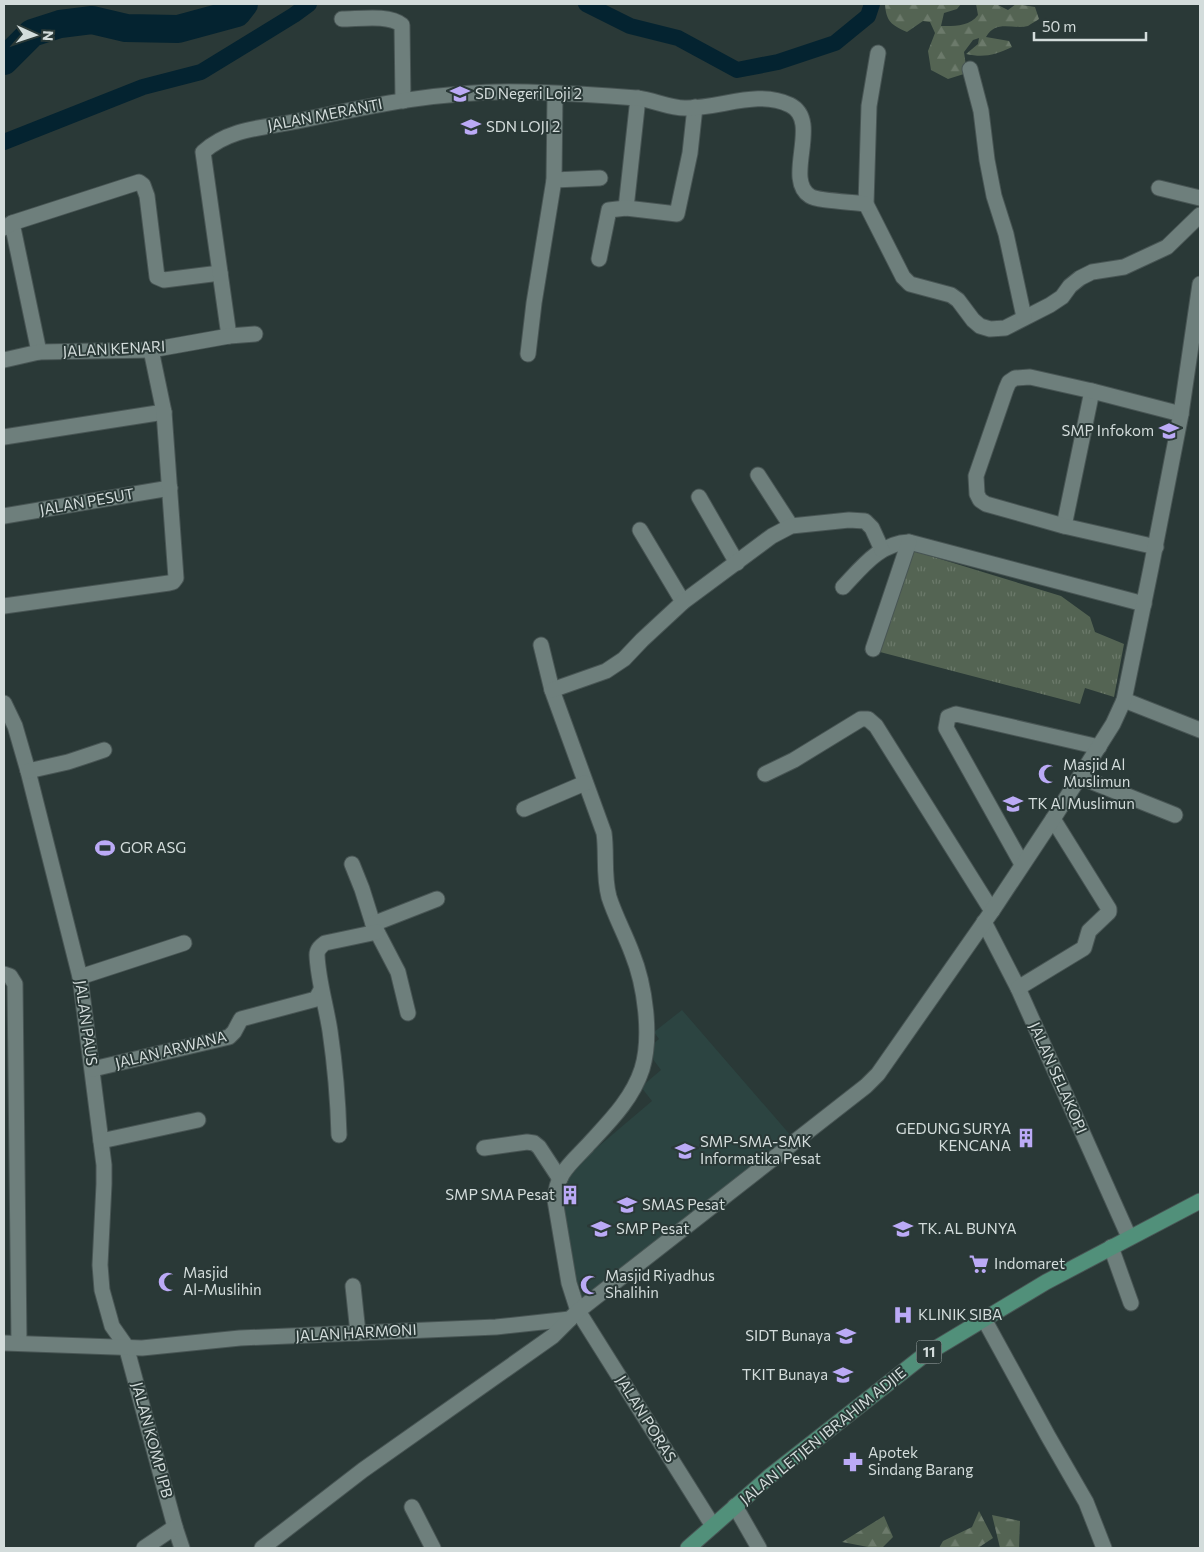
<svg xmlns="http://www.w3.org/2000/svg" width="1204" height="1552" font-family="Commissioner,sans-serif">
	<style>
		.built { fill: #2c4441 }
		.grass { fill: url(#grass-tufts) }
		.forest { fill: url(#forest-firs) }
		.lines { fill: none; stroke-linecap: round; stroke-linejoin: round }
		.canal { stroke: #042330; stroke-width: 16 }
		.river { stroke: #042330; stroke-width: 28 }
		.minor-casing { stroke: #485554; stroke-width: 17 }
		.major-casing { stroke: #485554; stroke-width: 17 }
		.minor { stroke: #6e7f7c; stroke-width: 15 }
		.major { stroke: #51907a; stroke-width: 15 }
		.labels { text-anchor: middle; stroke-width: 4; stroke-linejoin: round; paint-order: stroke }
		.shield { fill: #2a3937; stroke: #a0abaa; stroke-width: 1 }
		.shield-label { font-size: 14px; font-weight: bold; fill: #d3dcdb }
		.poi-label { font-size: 15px; fill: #d3dcdb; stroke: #2a3937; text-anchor: start }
		.street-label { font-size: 15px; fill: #d3dcdb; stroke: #2a3937 }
	</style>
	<defs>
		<pattern id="grass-tufts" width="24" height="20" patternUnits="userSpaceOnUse" patternTransform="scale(1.25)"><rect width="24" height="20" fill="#546453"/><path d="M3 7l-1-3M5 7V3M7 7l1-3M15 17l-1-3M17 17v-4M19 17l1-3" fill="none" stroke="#6c7a6b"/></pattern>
		<pattern id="forest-firs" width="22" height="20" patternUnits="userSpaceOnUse" patternTransform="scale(1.25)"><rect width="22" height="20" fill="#546453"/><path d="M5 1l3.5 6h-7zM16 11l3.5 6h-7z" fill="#6c7a6b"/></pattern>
	</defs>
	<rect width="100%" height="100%" fill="#2a3937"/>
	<path class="built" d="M682,1010L792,1137L577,1309L558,1185L573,1168L652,1101L641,1087L661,1070L646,1050L659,1039L654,1032Z"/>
	<path class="grass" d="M914,551L1061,596L1090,617L1095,632L1124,644L1114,697L1085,688L1080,704L880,652L909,556Z"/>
	<g class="forest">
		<path d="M885,4H961L957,9L944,13L941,26C954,26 969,27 978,15L976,4H996L1008,10L1016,4L1035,7L1039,19C1036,21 1031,24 1028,26C1013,30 996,19 986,37L1009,41L1012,47C995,55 984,58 966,54L978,44L979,38L973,40L964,52L967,73L948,79L931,70L928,51L935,33L930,22L923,21L907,32C891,25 886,21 885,4Z"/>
		<path d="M979,1511L993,1538L978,1548H939L943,1541L972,1527Z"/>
		<path d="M992,1515L1020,1521L1019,1548H1000Z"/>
		<path d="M884,1516L893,1537L882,1548H868V1547L842,1542Z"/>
	</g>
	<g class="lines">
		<g class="canal">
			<path d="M586,4L630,26L678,38L737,70L778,62L835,43L868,16L872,4"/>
			<path d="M4,142L143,87L201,72L294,15L309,4"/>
		</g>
		<path class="river" d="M4,61L32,33L60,24L92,20L126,28L178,29L237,13L244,4"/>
		<defs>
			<g id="minor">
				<path d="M342,19C359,19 389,14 402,25L403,101"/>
				<path d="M878,53L869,106L866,204L903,277L910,284L951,295L958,300L973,320L980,326L990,329L1005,328L1050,305L1062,297L1070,286L1080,278L1092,272L1124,267L1167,247L1200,215"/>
				<path d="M970,69L981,111L987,160L994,196L1006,234L1024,317"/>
				<path d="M554,180L600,178"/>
				<path d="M1159,188L1200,198"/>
				<path d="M626,208L638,98"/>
				<path d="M12,223L39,352"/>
				<path d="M4,228L12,223L139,182L143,185L147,196L157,277L164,280L220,273"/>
				<path d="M599,259L609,210L626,208L677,214L690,153L695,107"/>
				<path d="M229,336L203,152C230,128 263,128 298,121C373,105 450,89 527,92C564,93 601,95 637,98C654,100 669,108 685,108C720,109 757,89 790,105C822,121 783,179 810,196C817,201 855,202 866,204"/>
				<path d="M528,354L534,303L554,180L555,94"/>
				<path d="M4,360L39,352L151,350L229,336L255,334"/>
				<path d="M4,437L164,412"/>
				<path d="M758,475L791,526"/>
				<path d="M699,497L737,563"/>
				<path d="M4,516L170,488"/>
				<path d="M1064,526L1092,391"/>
				<path d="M640,530L683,602"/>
				<path d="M1156,547L1064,526L986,504L980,500L977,494L976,476L1006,389L1009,382L1015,378L1030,377L1092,391L1181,414"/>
				<path d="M843,587C862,567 880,543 909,542L1144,604"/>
				<path d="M4,606L169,583L173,582L176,578L164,412L151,350"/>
				<path d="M541,645L552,690L604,833C607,854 603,875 609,897C615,916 625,934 632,953C645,985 652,1036 642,1069C632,1100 608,1123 587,1146C570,1164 556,1174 555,1200L569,1283L578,1311L713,1526"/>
				<path d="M873,649L909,542"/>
				<path d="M552,690L606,671L624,659L642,640L683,602L772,536L791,526L849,520L865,521L872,528L882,550"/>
				<path d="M1124,700L1200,730"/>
				<path d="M4,703L15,726L28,771L80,977L104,1165V1184L100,1265L102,1290L112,1326L126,1346L175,1527L182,1548"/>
				<path d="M28,771L68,762L104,750"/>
				<path d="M765,774L794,760L861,719H868L876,726L992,911"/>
				<path d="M1080,777L1175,815"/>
				<path d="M524,809L585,783"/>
				<path d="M352,864L362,889L373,924L398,972L408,1013"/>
				<path d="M1022,864L946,728L948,717L956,714L1099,747"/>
				<path d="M984,922L1018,988L1129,1237"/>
				<path d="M373,924L437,899"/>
				<path d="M4,974L10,976L15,984L19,1343"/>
				<path d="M80,977L184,943"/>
				<path d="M1018,988L1084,948L1089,931L1109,912V909L1053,819"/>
				<path d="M93,1069L229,1037L234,1032L241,1019L316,999L321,990"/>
				<path d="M339,1135C338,1100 335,1065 330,1031C326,1005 318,980 317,955C317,949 321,946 325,943L377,932"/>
				<path d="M101,1141L198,1120"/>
				<path d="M484,1148L527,1142L534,1143L539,1147L560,1179"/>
				<path d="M1111,1247L1131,1303"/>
				<path d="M353,1286L358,1333"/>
				<path d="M984,1319L1048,1436L1086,1502L1104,1548"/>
				<path d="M4,1343L142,1348L240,1338L496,1327L570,1319"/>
				<path d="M735,1506L759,1548"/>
				<path d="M412,1507L433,1548"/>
				<path d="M144,1548L175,1527"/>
				<path d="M262,1548L363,1470L553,1336L578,1311L866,1086L878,1074L992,911L1053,819L1113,724L1124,700L1151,568L1181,414L1200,284"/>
			</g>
			<path id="major" d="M688,1548L770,1476L923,1356L1046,1282L1200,1201"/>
		</defs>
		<use href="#minor" class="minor-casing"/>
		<use href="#major" class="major-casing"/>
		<use href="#minor" class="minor"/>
		<use href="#major" class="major"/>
	</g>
	<defs>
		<symbol id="school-bare" viewBox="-9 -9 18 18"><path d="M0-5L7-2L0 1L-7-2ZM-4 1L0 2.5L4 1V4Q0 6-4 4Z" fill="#bbaaf6" stroke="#2a3937" stroke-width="2.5" paint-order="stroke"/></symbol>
		<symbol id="mosque-bare" viewBox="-9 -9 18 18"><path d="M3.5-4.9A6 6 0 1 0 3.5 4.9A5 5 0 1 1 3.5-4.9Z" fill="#bbaaf6" stroke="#2a3937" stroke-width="2.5" paint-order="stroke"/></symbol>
		<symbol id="stadium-bare" viewBox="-9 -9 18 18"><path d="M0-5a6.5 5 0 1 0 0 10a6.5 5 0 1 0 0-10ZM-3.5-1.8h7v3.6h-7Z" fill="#bbaaf6" stroke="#2a3937" stroke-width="2.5" paint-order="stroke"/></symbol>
		<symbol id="building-bare" viewBox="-9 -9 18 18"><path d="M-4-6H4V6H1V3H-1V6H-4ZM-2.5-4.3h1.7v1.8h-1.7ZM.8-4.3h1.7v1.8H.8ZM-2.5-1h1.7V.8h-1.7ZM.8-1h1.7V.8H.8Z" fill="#bbaaf6" stroke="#2a3937" stroke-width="2.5" paint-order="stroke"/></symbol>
		<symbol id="supermarket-bare" viewBox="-9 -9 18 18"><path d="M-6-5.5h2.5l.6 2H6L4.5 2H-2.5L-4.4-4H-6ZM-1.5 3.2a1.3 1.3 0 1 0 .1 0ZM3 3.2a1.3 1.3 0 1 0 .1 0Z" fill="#bbaaf6" stroke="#2a3937" stroke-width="2.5" paint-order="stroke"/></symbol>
		<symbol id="hospital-bare" viewBox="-9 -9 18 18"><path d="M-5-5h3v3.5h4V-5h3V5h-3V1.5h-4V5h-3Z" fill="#bbaaf6" stroke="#2a3937" stroke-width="2.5" paint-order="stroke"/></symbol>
		<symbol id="pharmacy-bare" viewBox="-9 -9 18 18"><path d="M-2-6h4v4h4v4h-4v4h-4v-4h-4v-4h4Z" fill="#bbaaf6" stroke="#2a3937" stroke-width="2.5" paint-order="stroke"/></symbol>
	</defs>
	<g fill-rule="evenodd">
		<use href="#school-bare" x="446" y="80" width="28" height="28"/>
		<use href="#school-bare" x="457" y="113" width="28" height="28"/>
		<use href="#school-bare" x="1155" y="417" width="28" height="28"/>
		<use href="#mosque-bare" x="1034" y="760" width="28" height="28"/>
		<use href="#school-bare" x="999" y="790" width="28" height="28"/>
		<use href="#stadium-bare" x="91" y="834" width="28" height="28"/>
		<use href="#building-bare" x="1012" y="1124" width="28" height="28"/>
		<use href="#school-bare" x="671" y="1137" width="28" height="28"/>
		<use href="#building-bare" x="556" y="1181" width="28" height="28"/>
		<use href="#school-bare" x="613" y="1191" width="28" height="28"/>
		<use href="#school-bare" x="587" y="1215" width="28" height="28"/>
		<use href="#school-bare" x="889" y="1215" width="28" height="28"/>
		<use href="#supermarket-bare" x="965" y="1250" width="28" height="28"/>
		<use href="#mosque-bare" x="154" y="1268" width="28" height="28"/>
		<use href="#mosque-bare" x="576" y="1271" width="28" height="28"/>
		<use href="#hospital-bare" x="889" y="1301" width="28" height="28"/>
		<use href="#school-bare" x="832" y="1322" width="28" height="28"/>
		<use href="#school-bare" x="829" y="1361" width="28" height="28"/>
		<use href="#pharmacy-bare" x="839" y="1448" width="28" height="28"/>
	</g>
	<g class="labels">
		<rect class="shield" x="916.5" y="1340.5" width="25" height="23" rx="4"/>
		<g class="shield-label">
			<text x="929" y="1357">11</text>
		</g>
		<g class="poi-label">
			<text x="475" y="99">SD Negeri Loji 2</text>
			<text x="486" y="132">SDN LOJI 2</text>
			<text x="1154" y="436" text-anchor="end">SMP Infokom</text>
			<text x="1063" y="770">Masjid Al<tspan x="1063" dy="17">Muslimun</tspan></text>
			<text x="1028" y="809">TK Al Muslimun</text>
			<text x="120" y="853">GOR ASG</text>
			<text x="1011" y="1134" text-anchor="end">GEDUNG SURYA<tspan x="1011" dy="17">KENCANA</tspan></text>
			<text x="700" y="1147">SMP-SMA-SMK<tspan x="700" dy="17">Informatika Pesat</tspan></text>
			<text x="555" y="1200" text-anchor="end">SMP SMA Pesat</text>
			<text x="642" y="1210">SMAS Pesat</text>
			<text x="616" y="1234">SMP Pesat</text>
			<text x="918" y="1234">TK. AL BUNYA</text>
			<text x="994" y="1269">Indomaret</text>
			<text x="183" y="1278">Masjid<tspan x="183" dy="17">Al-Muslihin</tspan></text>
			<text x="605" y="1281">Masjid Riyadhus<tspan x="605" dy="17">Shalihin</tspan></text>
			<text x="918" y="1320">KLINIK SIBA</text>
			<text x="831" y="1341" text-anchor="end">SIDT Bunaya</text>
			<text x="828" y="1380" text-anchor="end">TKIT Bunaya</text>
			<text x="868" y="1458">Apotek<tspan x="868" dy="17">Sindang Barang</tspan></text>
		</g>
		<g class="street-label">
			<text transform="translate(325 115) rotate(-11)" y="5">JALAN MERANTI</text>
			<text transform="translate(114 349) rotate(-3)" y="5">JALAN KENARI</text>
			<text transform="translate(87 502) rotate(-10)" y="5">JALAN PESUT</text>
			<text transform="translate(86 1023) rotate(82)" y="5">JALAN PAUS</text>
			<text transform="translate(171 1050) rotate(-14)" y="5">JALAN ARWANA</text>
			<text transform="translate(1058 1078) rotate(66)" y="5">JALAN SELAKOPI</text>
			<text transform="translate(356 1333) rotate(-3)" y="5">JALAN HARMONI</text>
			<text transform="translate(646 1419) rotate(58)" y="5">JALAN PORAS</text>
			<text transform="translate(823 1436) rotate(-39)" y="5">JALAN LETJEN IBRAHIM ADJIE</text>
			<text transform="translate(152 1440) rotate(75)" y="5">JALAN KOMP IPB</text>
		</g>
	</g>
	<rect width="1204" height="1552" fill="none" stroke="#d3dcdb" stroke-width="10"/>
	<g transform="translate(35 35) rotate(93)" stroke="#2a3937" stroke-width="4" paint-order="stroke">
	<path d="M0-4L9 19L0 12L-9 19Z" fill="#d3dcdb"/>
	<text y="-8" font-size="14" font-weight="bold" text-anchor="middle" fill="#d3dcdb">N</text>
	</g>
	<path d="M1034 32v8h112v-8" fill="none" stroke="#d3dcdb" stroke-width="2.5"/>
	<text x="1042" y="32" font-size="15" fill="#d3dcdb" stroke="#2a3937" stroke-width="4" paint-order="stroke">50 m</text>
</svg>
